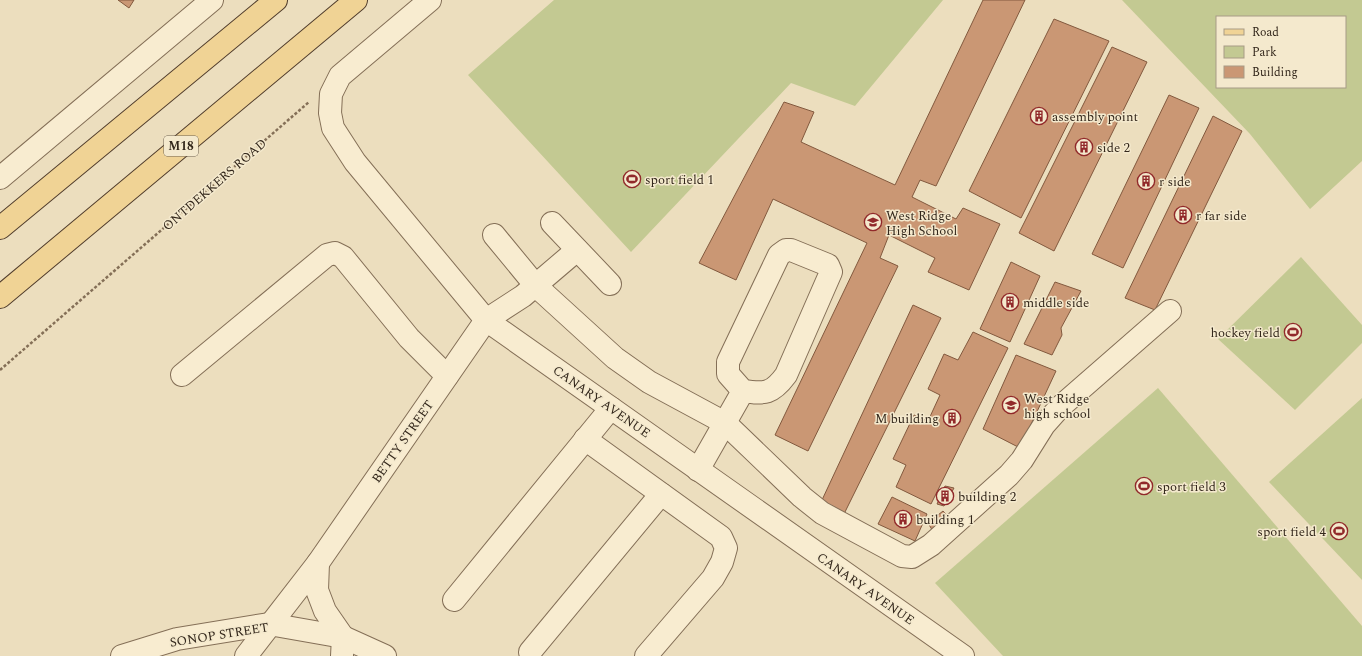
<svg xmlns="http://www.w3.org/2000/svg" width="1362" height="656" font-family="Spectral,serif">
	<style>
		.green { fill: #c3c992; fill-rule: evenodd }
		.building { fill: #ca9774; stroke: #82593e }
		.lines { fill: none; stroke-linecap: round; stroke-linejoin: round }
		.minor-casing { stroke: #846f57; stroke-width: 24 }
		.major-casing { stroke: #513d2c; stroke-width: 24 }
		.path { stroke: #846f57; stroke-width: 2.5; stroke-dasharray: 3 2; stroke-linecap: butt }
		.minor { stroke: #f8ecd0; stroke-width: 22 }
		.major { stroke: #f0d395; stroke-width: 22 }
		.labels { text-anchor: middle; stroke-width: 3; stroke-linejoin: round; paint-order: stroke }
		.shield { fill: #f4e9cd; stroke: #6d6150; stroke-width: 1 }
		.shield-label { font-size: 12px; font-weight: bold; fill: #33271b }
		.poi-label { font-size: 13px; fill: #33271b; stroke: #f4e9cd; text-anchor: start }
		.street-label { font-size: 13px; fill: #33271b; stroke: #f4e9cd }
	</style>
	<rect width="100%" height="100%" fill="#ecdebe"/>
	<g class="green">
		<path d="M554,0H943L855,106L791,83L631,252L468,75Z"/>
		<path d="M1122,0H1362V161L1310,209L1250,134ZM1217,17H1345V87H1217Z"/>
		<path d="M1301,257L1362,325V343L1295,410L1218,339Z"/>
		<path d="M1158,388L1362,626V656H1003L935,583Z"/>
		<path d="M1362,398V580L1269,482Z"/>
	</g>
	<g class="building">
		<path d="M118,0H134L129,8Z"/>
		<path d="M983,0H1025L936,186L920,180L912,197L956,219L963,208L1000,224L969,290L928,272L935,258L889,235L880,258L898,266L808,451L775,435L867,243L773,199L736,280L699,263L784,102L814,112L801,142L895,185Z"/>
		<path d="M1054,19L1109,41L1021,218L969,191Z"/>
		<path d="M1112,47L1147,62L1054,251L1019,233Z"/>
		<path d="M1169,95L1199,108L1123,268L1092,254Z"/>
		<path d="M1213,116L1242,131L1155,310L1125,298Z"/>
		<path d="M1011,262L1040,276L1010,342L980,329Z"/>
		<path d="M1055,282L1081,291L1061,328L1062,335L1052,355L1024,344Z"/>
		<path d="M913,305L941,318L843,516L822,500Z"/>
		<path d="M973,332L1008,348L931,504L896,487L906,465L893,459L914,415L928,421L940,395L928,389L944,354L958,360Z"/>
		<path d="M1016,355L1056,371L1020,448L983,429Z"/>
		<path d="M945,486L954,488L944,506L937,504Z"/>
		<path d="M892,497L927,514L915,541L878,524Z"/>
		<path d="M943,511L951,519L934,533L928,523Z"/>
	</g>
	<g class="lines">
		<defs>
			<g id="minor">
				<path d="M430,0L340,76L331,94L330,113L333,128L355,162L486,320L963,656"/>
				<path d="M0,178L212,0"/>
				<path d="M552,223L610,284"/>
				<path d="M494,235L536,286L615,358L649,382L725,423L802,497L822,513L902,556L912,557L931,545L1009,475L1022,460L1044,425L1060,407L1170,311"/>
				<path d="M182,375L327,255L335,253L343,257L409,338L447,376"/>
				<path d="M585,439L721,537L726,548L722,562L713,578L646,656"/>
				<path d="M698,470L743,391L728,374V362L779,255L786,250H791L828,265L831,272L786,375C772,394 765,394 743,391"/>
				<path d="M318,563L317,590L325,611L343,637L342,656"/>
				<path d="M454,600L611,408"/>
				<path d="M530,652L661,494"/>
				<path d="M122,656L177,639L269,624L343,637L385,656"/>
				<path d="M246,656L318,563L486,320L523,296L577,250"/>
			</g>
			<g id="major">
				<path d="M0,228L276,0"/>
				<path d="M0,297L356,0"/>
			</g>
		</defs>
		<use href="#minor" class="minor-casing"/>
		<use href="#major" class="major-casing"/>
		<path class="path" d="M0,370L309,102"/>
		<use href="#minor" class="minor"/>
		<use href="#major" class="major"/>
	</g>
	<defs>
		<symbol id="building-ring" viewBox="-11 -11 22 22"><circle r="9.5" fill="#f4e9cd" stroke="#91292a" stroke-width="1.5"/><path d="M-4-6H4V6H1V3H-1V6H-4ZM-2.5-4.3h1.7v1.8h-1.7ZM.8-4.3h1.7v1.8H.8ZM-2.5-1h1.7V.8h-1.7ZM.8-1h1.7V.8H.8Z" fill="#91292a"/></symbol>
		<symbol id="stadium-ring" viewBox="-11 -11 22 22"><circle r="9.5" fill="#f4e9cd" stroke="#91292a" stroke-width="1.5"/><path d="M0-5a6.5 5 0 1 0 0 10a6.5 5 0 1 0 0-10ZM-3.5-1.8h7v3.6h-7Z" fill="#91292a"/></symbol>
		<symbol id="school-ring" viewBox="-11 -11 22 22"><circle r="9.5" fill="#f4e9cd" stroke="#91292a" stroke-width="1.5"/><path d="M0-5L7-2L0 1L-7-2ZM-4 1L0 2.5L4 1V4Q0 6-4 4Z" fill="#91292a"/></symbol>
	</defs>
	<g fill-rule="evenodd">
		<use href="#building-ring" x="1029" y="106" width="20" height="20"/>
		<use href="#building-ring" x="1074" y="137" width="20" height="20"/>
		<use href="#stadium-ring" x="622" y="169" width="20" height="20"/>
		<use href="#building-ring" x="1136" y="171" width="20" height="20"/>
		<use href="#building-ring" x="1173" y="205" width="20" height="20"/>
		<use href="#school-ring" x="863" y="212" width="20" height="20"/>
		<use href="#building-ring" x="1000" y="292" width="20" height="20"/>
		<use href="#stadium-ring" x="1283" y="322" width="20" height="20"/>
		<use href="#school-ring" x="1001" y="395" width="20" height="20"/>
		<use href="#building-ring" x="942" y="408" width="20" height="20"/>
		<use href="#stadium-ring" x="1134" y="476" width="20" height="20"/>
		<use href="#building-ring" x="935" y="486" width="20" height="20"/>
		<use href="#building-ring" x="893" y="509" width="20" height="20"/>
		<use href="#stadium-ring" x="1329" y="521" width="20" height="20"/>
	</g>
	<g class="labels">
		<rect class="shield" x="164" y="136" width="34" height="20" rx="3"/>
		<g class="shield-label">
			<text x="181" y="150">M18</text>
		</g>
		<g class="poi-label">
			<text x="1052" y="121">assembly point</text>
			<text x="1097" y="152">side 2</text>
			<text x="645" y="184">sport field 1</text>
			<text x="1159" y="186">r side</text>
			<text x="886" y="220">West Ridge<tspan x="886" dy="15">High School</tspan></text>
			<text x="1196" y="220">r far side</text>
			<text x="1023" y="307">middle side</text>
			<text x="1280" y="337" text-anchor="end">hockey field</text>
			<text x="1024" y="403">West Ridge<tspan x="1024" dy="15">high school</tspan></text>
			<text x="939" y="423" text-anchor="end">M building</text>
			<text x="1157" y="491">sport field 3</text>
			<text x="958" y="501">building 2</text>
			<text x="916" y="524">building 1</text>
			<text x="1326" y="536" text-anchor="end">sport field 4</text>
		</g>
		<g class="street-label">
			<text transform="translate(214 184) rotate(-41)" y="5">ONTDEKKERS ROAD</text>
			<text transform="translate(602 401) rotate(35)" y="5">CANARY AVENUE</text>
			<text transform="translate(402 441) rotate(-55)" y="5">BETTY STREET</text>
			<text transform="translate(866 588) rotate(35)" y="5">CANARY AVENUE</text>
			<text transform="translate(219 634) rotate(-9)" y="5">SONOP STREET</text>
		</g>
	</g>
	<rect x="1216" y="16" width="130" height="72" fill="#f4e9cd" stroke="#a79b86"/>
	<rect x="1224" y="29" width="20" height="6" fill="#f0d395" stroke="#a79b86"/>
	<text x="1252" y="36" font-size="12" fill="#33271b">Road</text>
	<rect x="1224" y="46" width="20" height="12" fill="#c3c992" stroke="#a79b86"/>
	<text x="1252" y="56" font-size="12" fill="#33271b">Park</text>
	<rect x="1224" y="66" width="20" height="12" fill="#ca9774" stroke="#a79b86"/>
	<text x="1252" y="76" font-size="12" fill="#33271b">Building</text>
</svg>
